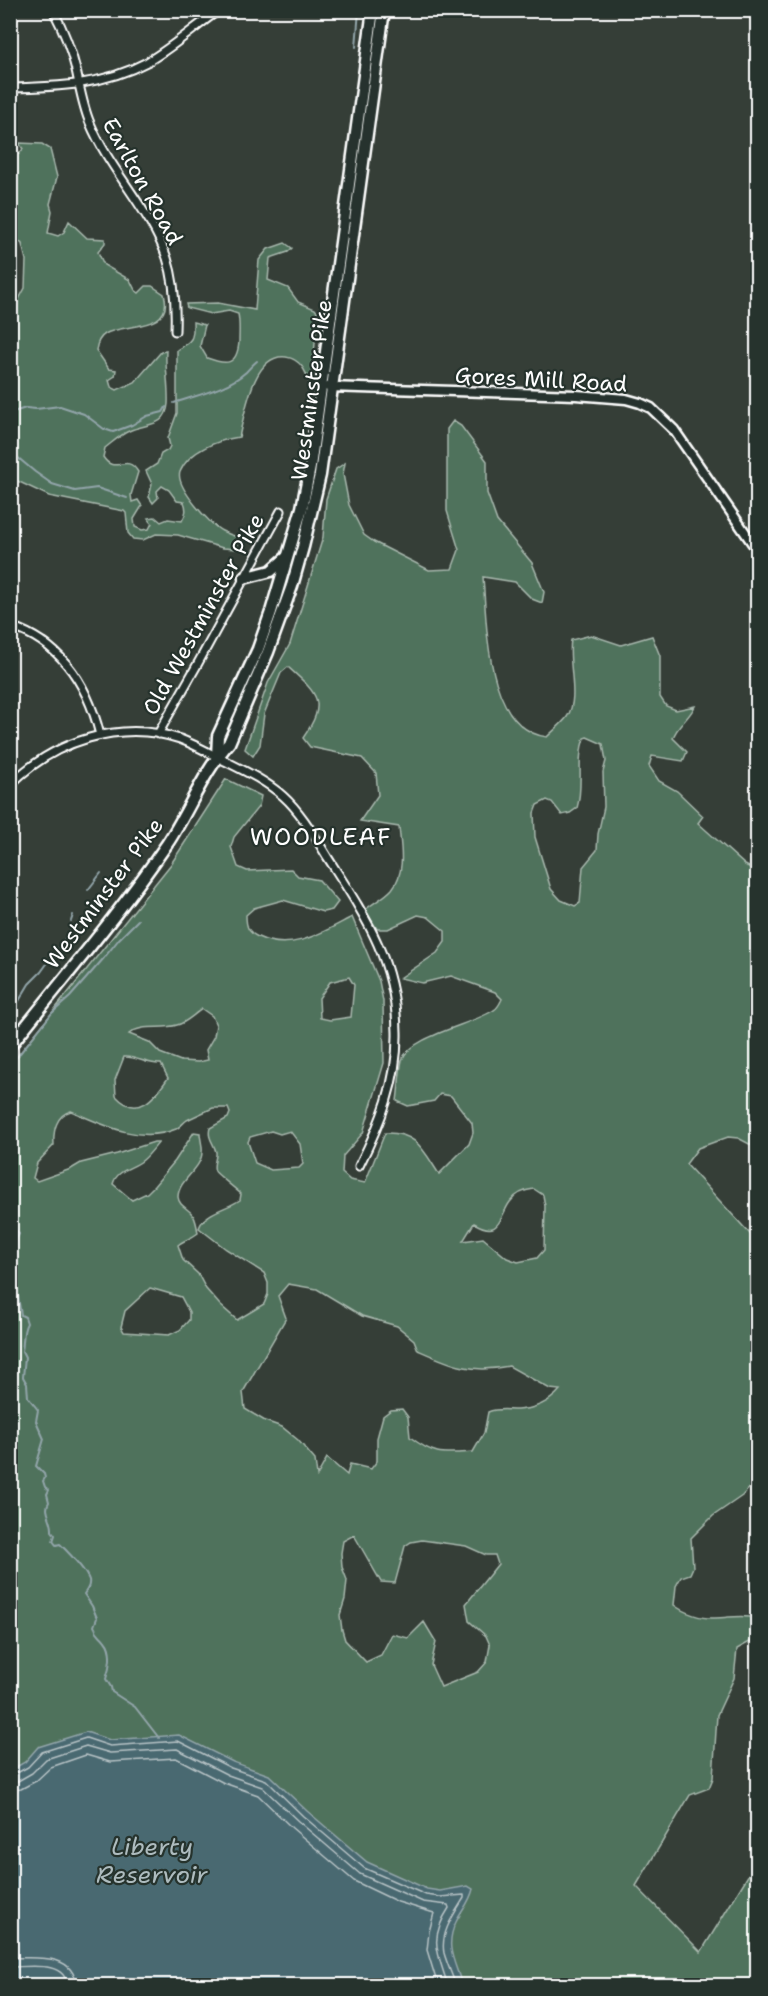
<svg xmlns="http://www.w3.org/2000/svg" width="768" height="1996" font-family="'Shantell Sans',sans-serif">
	<style>
		.green { fill: #50725c; stroke: #a8b8ae; stroke-width: 1.5; fill-rule: evenodd }
		.water { fill: #4a6971; stroke: #92a5aa; stroke-width: 1.5 }
		.lines { fill: none; stroke-linecap: round; stroke-linejoin: round }
		.shore { stroke: #b7c3c6; stroke-width: 1.5 }
		.stream { stroke: #92a5aa; stroke-width: 2 }
		.minor-casing { stroke: #fff; stroke-width: 11 }
		.tertiary-casing { stroke: #fff; stroke-width: 13 }
		.trunk-casing { stroke: #fff; stroke-width: 15 }
		.minor { stroke: #26332d; stroke-width: 7 }
		.tertiary { stroke: #26332d; stroke-width: 8 }
		.trunk { stroke: #26332d; stroke-width: 10 }
		.labels { text-anchor: middle; stroke-width: 4.5; stroke-linejoin: round; paint-order: stroke }
		.street-label { font-size: 22px; fill: #fff; stroke: #26332d }
		.neighbourhood-label { font-size: 24px; letter-spacing: 1.5px; fill: #fff; stroke: #26332d }
		.water-label { font-size: 24px; font-style: italic; fill: #aebcbf; stroke: #26332d }
	</style>
	<rect width="100%" height="100%" fill="#353e37"/>
	<filter id="ink" filterUnits="userSpaceOnUse"><feTurbulence type="fractalNoise" baseFrequency=".0167" numOctaves="2"/><feDisplacementMap in="SourceGraphic" scale="12" xChannelSelector="R" yChannelSelector="G"/><feConvolveMatrix kernelMatrix="1 2 1 2 8 2 1 2 1" color-interpolation-filters="sRGB"/></filter>
	<g filter="url(#ink)">
		<g class="green">
			<path d="M19,143L42,144L50,149L57,177L50,204L52,211L48,233L58,236L64,232L69,221L87,238L105,239V243L98,252L104,265L130,280L135,290L139,293L146,286H152L164,294C175,332 123,323 105,334C100,337 97,344 96,350L109,369L116,370L115,376L109,380L111,387L117,390L135,382L161,352L166,351C165,369 169,387 168,404C166,428 146,423 129,431C120,435 113,442 105,448L103,457C115,476 126,452 138,472L131,495L132,502L138,500L142,506L134,519L135,527L142,530L149,529L152,523L148,518L155,517L161,522L168,519L182,521C186,514 187,509 184,502L177,501L169,490L162,486L157,491L158,498L153,503L149,497L152,484L146,471L157,464L161,454L168,450L170,446L168,438L177,413V350C192,341 194,339 193,322L205,325L200,346L207,358C226,365 237,366 239,342C239,332 240,323 238,314L229,311L211,314L187,308L186,304L218,303L255,310L259,260L268,249L285,243L292,248L288,252L270,258L268,280L288,288L298,302L315,309L317,312L313,372L310,384C306,372 301,359 286,357C253,353 245,413 239,437C219,440 189,450 180,472C175,486 210,525 222,531C228,534 234,536 240,538L236,549L223,548L178,535L156,534L143,540L133,539L128,533L126,513L124,511L49,496L11,478V304L18,301L25,288L26,260L22,244L11,233V151L19,154L23,149Z"/>
			<path d="M453,421L461,426L487,461V493L497,521L532,563L544,592L542,603L532,599L515,582L483,577C487,623 485,729 547,737C553,731 562,724 567,717C580,699 567,662 571,640L591,635L621,645L652,636L660,656V697L666,706L676,710L695,706C689,719 677,725 673,738L687,752L683,761L652,756L649,766L659,781L677,791L703,816L698,823L745,865L757,871V1148L738,1138L728,1137L698,1148L686,1164L751,1235L757,1249V1480L742,1496L713,1516L691,1538L693,1567L690,1574L681,1577L676,1586L674,1605C684,1613 702,1619 715,1618C729,1618 741,1614 755,1618L757,1623V1638L737,1649L734,1678L717,1715L713,1778L709,1788L690,1795L636,1886L701,1952L757,1861V1985H11V1064L171,864L226,779L261,796L259,806L234,837L231,847L238,867L247,871L291,869L298,876L319,880L338,902L332,910L323,912L283,900L254,908L246,915C246,927 248,932 258,937C291,953 323,932 352,917L379,981L383,1001L384,1063L363,1133L343,1156L342,1173L350,1180L365,1183L385,1133C417,1132 423,1150 439,1174L469,1144L473,1133L472,1123L451,1096L440,1094L434,1101L408,1106L397,1101C399,1088 399,1073 402,1060C410,1036 474,1024 494,1010C498,1008 500,1003 502,999L495,992L451,976L422,983L400,978L437,953L445,942V931L428,917L418,915L388,929H377L365,910C373,903 385,897 392,889C406,872 401,847 399,827L360,821L378,795L376,773L362,758L310,747L303,738C328,702 318,694 288,667L281,673L264,714L260,745L253,756L245,749L268,683L290,644L323,537L326,499L336,469L345,463L343,474L349,505L364,535L374,542L429,570L452,569L459,550L447,511V429ZM587,737L603,744L606,761L603,772L604,807L598,834L597,850L583,867L580,903L575,906L561,900L551,889L535,837L534,813L537,805L547,800L552,802L562,815L570,813L577,808C584,785 576,761 584,738ZM349,977L354,985L351,1017L330,1020L320,1018L319,998L330,982ZM202,1009L212,1016L216,1025L214,1036L206,1050L208,1060L198,1062L181,1061L160,1053L149,1042L129,1034C141,1023 162,1030 177,1025C186,1023 194,1014 202,1009ZM124,1057C136,1056 147,1065 161,1064L168,1078C155,1097 138,1120 116,1096L115,1080ZM213,1108H228L230,1113L228,1118L210,1128C207,1138 214,1143 216,1152C217,1158 212,1165 215,1171C216,1174 236,1189 241,1194L240,1200C227,1209 204,1212 199,1228L226,1249L264,1273L268,1283V1294L264,1304L237,1320L220,1305L206,1289L198,1274L183,1260L178,1245C184,1240 192,1238 198,1233C197,1226 196,1220 193,1215C188,1208 179,1206 178,1197C178,1180 202,1169 202,1152C203,1146 200,1139 200,1133L194,1132L175,1161L154,1186L147,1193L132,1200L113,1184C117,1169 133,1169 143,1160C149,1155 154,1148 159,1142H154L117,1154L81,1163L71,1169L37,1181L33,1178L37,1163L54,1145C53,1131 56,1115 71,1111C103,1125 140,1144 176,1129C180,1127 183,1123 187,1120C195,1116 204,1112 213,1108ZM271,1131L280,1134L290,1131L300,1144L303,1164L299,1168L271,1170L255,1163L248,1142L250,1137ZM534,1189L543,1195L545,1206L544,1250L537,1258L518,1262L507,1258L483,1238L463,1241L474,1223C501,1239 499,1217 510,1202C516,1193 524,1190 534,1189ZM288,1284L317,1289L362,1316L397,1326L414,1340L418,1350C452,1365 471,1374 509,1366L550,1389L560,1390C549,1403 534,1409 517,1410C506,1410 499,1408 488,1412L484,1433L473,1452C442,1454 435,1456 410,1437L408,1417L402,1409L391,1410L383,1416L377,1438V1461L371,1469L350,1464L347,1475L327,1458L317,1476L315,1460L298,1440L282,1427L265,1421L245,1409L243,1392L286,1318L278,1296ZM150,1288L181,1297L189,1312V1320L180,1330L169,1335L124,1332L121,1327L125,1311ZM354,1535L381,1582L395,1583L405,1546L411,1542L422,1540L466,1546L486,1555H495L498,1564L466,1604L469,1621L486,1636L490,1645L487,1662L478,1672L441,1687L431,1665L436,1642L424,1622L408,1638L392,1634L381,1655L366,1662L345,1640L342,1630L340,1615L345,1599L347,1580L342,1567L341,1553L343,1541Z"/>
		</g>
		<path class="water" d="M86,1732L110,1740L179,1735L233,1762L269,1775L307,1811L367,1862L427,1889L440,1891L468,1886L473,1889C470,1902 462,1910 456,1922C444,1947 455,1961 462,1985L65,1986L43,1980H11V1770L25,1762L38,1747Z"/>
		<g class="lines">
			<g class="shore">
				<path d="M10,1774H15L28,1767L42,1752L86,1738L110,1746L178,1741L231,1768L266,1780L303,1816L364,1868L426,1895L440,1897L464,1895V1898C454,1914 440,1933 444,1953C447,1964 452,1974 456,1986"/>
				<path d="M10,1782L18,1781L32,1773L46,1759L86,1746L110,1753L177,1749L228,1775L262,1787L298,1821L360,1874L423,1902L448,1905L449,1908C428,1940 438,1953 448,1986"/>
				<path d="M10,1791L21,1789L36,1781L51,1767L86,1755L110,1762L176,1758L224,1783L258,1795L292,1828L354,1881L398,1902L434,1913L429,1932L427,1950L438,1986"/>
				<path d="M10,1958C34,1958 75,1952 76,1986"/>
				<path d="M10,1967C28,1967 66,1960 67,1986"/>
			</g>
			<g class="stream">
				<path d="M356,47L359,10"/>
				<path d="M174,403C198,395 227,389 246,372C250,368 253,364 257,361"/>
				<path d="M10,413L26,408L36,409L60,406L84,414L104,429L113,432L132,425L147,416L163,412L166,407"/>
				<path d="M10,451L35,472L52,484L62,487L75,491L97,488L127,498"/>
				<path d="M88,890L101,873"/>
				<path d="M71,921L73,915"/>
				<path d="M10,1016L29,984L41,972L72,929"/>
				<path d="M10,1066L52,1013L70,997L104,958L119,939L138,920"/>
				<path d="M10,1221L19,1234C10,1248 18,1300 21,1315L25,1317L27,1323C22,1332 24,1341 22,1351L25,1357L23,1377L27,1384L28,1397L38,1410L36,1421L44,1439L36,1466L44,1474L45,1478L43,1481L45,1487L49,1490L47,1494L49,1502C43,1511 53,1520 52,1531L55,1535L53,1541L56,1545L60,1544C69,1553 85,1569 89,1580C90,1586 87,1590 84,1594L92,1606L97,1618L94,1626C98,1636 100,1634 105,1641C113,1650 110,1668 106,1679L111,1687L112,1692L135,1707L159,1738"/>
			</g>
			<defs>
				<g id="minor">
					<path d="M53,10C63,29 71,49 76,70C80,88 83,107 90,123C110,171 150,209 167,258C175,282 176,306 175,331"/>
					<path d="M10,88C58,87 104,85 147,62C173,47 195,27 219,10"/>
					<path d="M10,626C62,643 88,686 100,735"/>
					<path d="M158,734L197,665L281,511"/>
					<path d="M10,785C53,741 121,719 180,739C196,745 211,754 225,761C245,771 266,781 283,796C302,813 315,837 328,858C365,916 396,961 397,1032C398,1081 380,1124 359,1166"/>
				</g>
				<path id="tertiary" d="M328,387L576,395L626,399L640,403L651,408L674,430L758,551"/>
				<g id="trunk">
					<path d="M244,578L271,571L287,557"/>
					<path d="M217,757L218,736L258,649L271,612L302,508L310,467L321,388L373,10"/>
					<path d="M10,1046C63,979 119,914 167,844C189,811 203,772 229,743L268,652L292,586L303,547L320,475L384,10"/>
				</g>
			</defs>
			<use href="#minor" class="minor-casing"/>
			<use href="#tertiary" class="tertiary-casing"/>
			<use href="#trunk" class="trunk-casing"/>
			<use href="#minor" class="minor"/>
			<use href="#tertiary" class="tertiary"/>
			<use href="#trunk" class="trunk"/>
		</g>
	</g>
	<g class="labels">
		<g class="street-label">
			<text transform="translate(143 181) rotate(61)" y="8">Earlton Road</text>
			<text transform="translate(541 379) rotate(3)" y="8">Gores Mill Road</text>
			<text transform="translate(311 390) rotate(-82)" y="8">Westminster Pike</text>
			<text transform="translate(203 614) rotate(-61)" y="8">Old Westminster Pike</text>
			<text transform="translate(103 893) rotate(-53)" y="8">Westminster Pike</text>
		</g>
		<g class="neighbourhood-label">
			<text x="321" y="845">WOODLEAF</text>
		</g>
		<g class="water-label">
			<text x="152" y="1855">Liberty<tspan x="152" dy="28">Reservoir</tspan></text>
		</g>
	</g>
	<rect width="768" height="1996" fill="none" stroke="#26332d" stroke-width="36"/>
	<rect x="18" y="18" width="732" height="1960" fill="none" stroke="#fff" stroke-width="2" filter="url(#ink)"/>
</svg>
